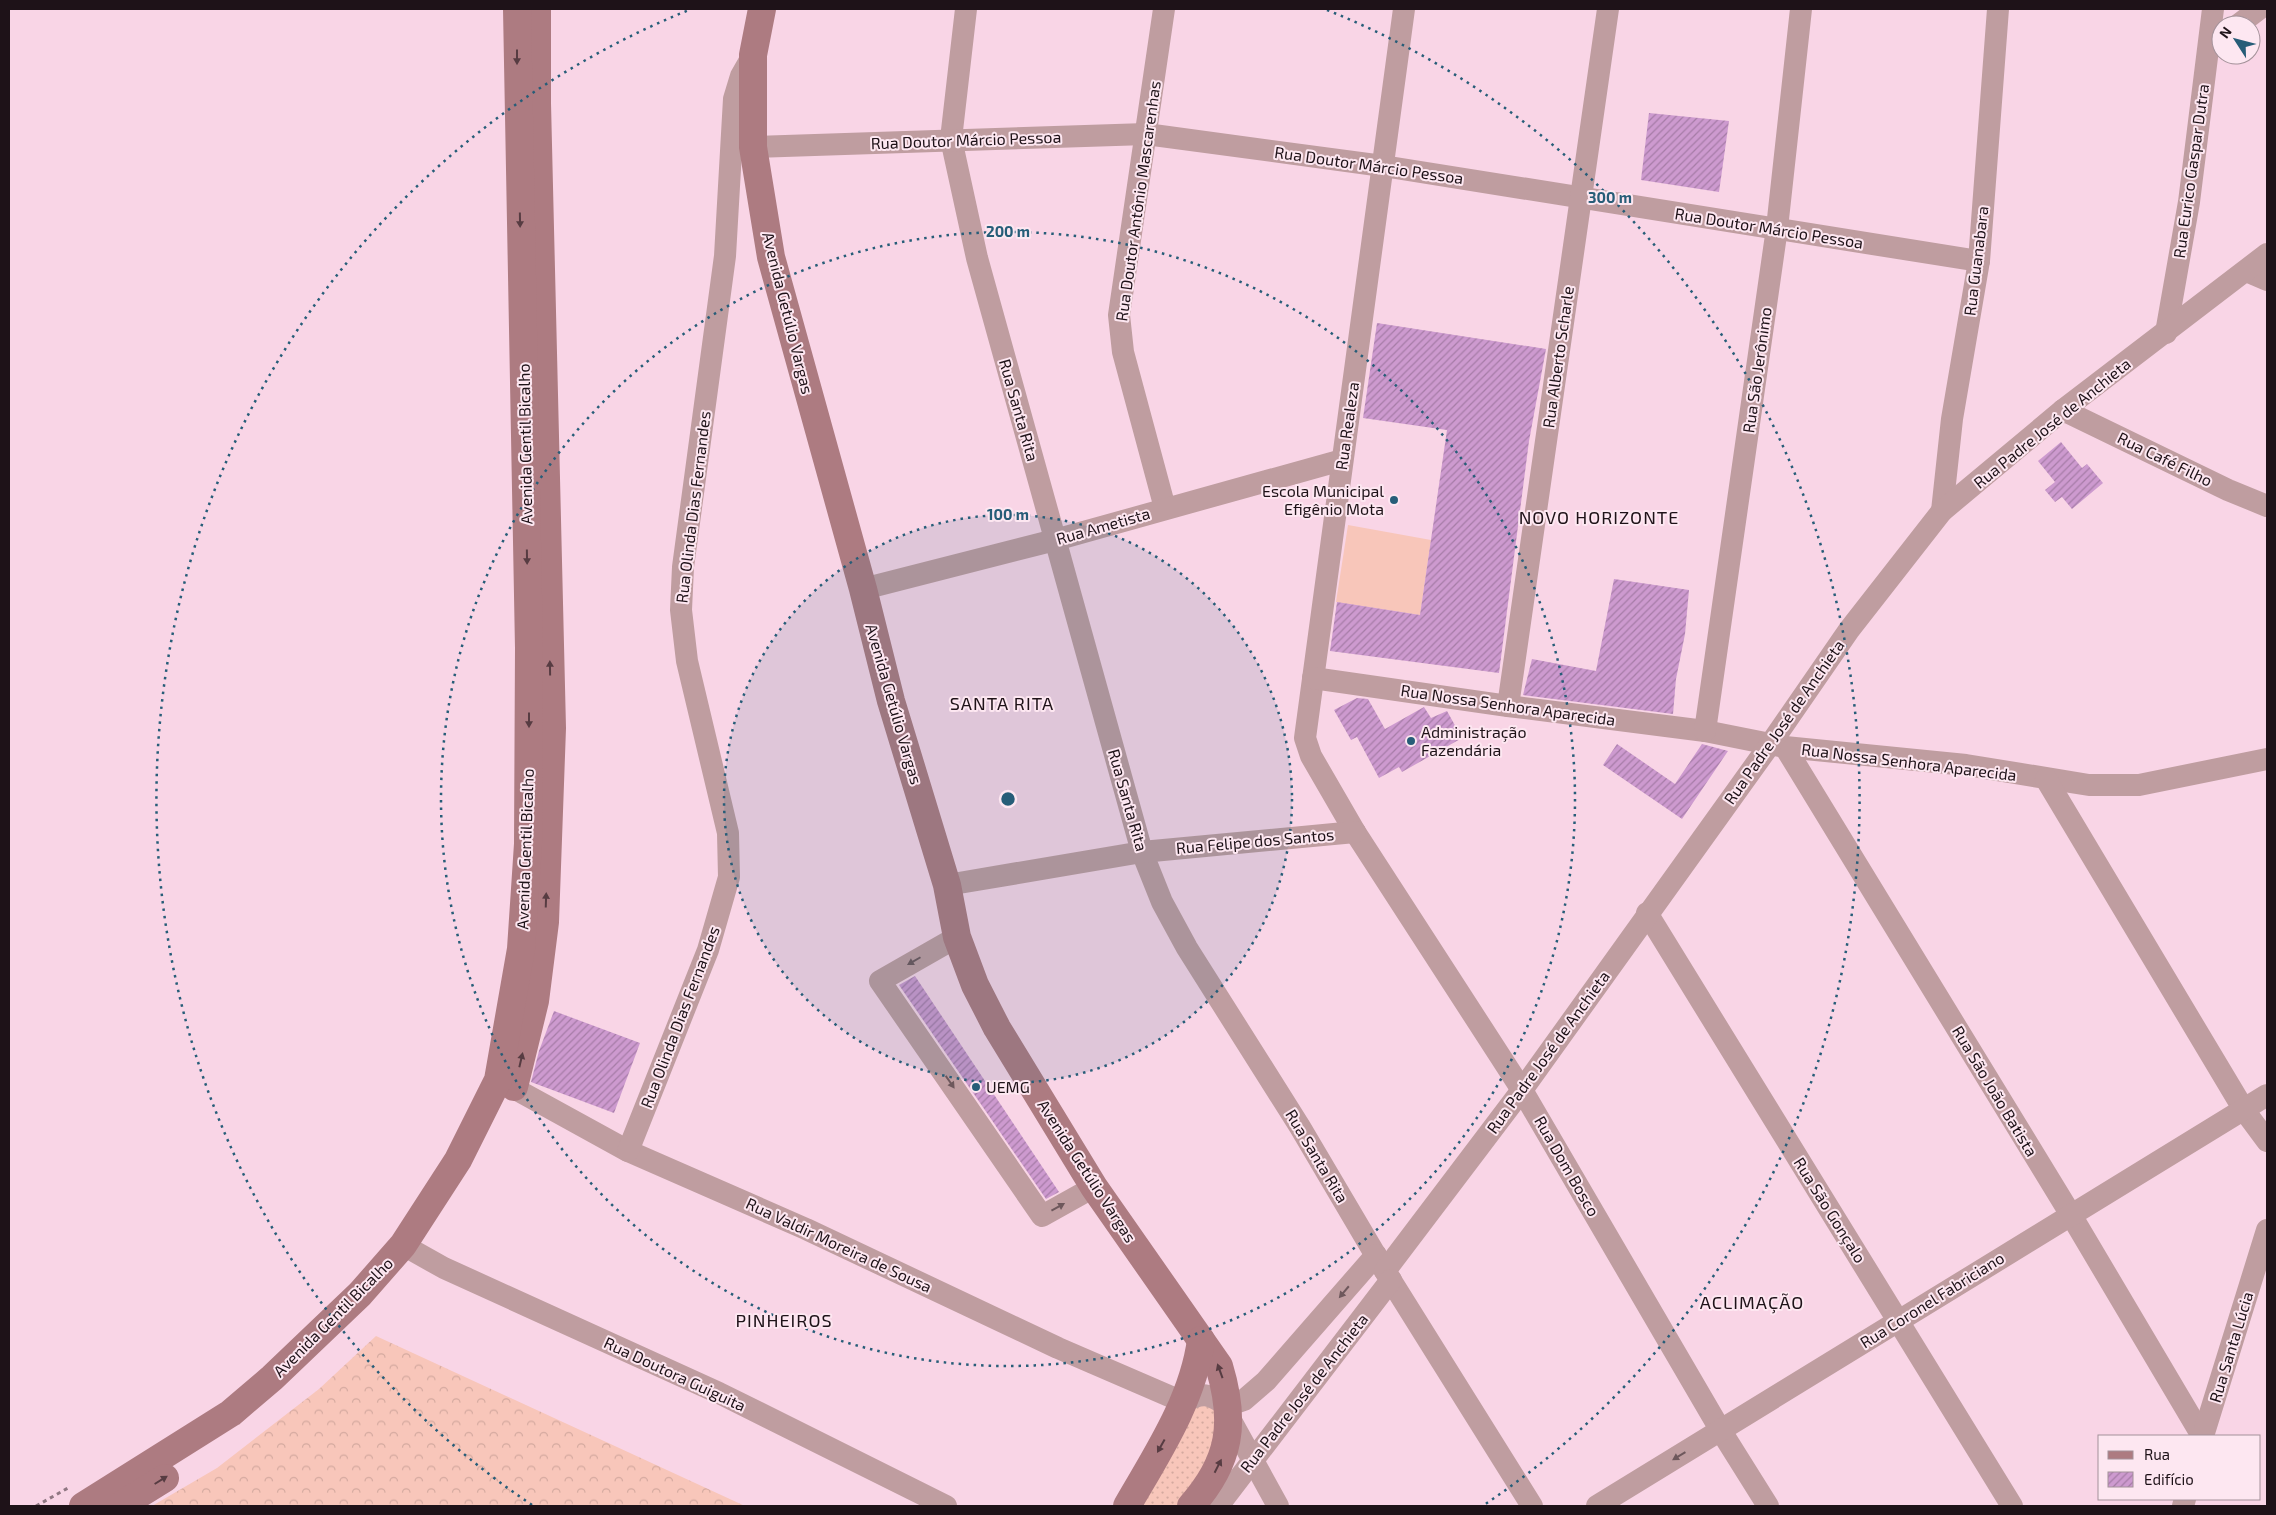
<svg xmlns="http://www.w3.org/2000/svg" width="2276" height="1515" font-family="'Exo 2',sans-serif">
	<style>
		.grass { fill: url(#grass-dots) }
		.forest { fill: url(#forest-crowns) }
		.garden { fill: #f8c6ba }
		.building { fill: url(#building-hatch) }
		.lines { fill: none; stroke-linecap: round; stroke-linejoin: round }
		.path { stroke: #8f7782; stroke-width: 3; stroke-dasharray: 4 4; stroke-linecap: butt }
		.street { stroke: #bf9da0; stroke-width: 22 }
		.secondary { stroke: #ad7b81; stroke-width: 28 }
		.oneway { fill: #573c42 }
		.oneway2 { fill: #6e585c }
		.ring { fill: none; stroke: #275d78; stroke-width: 2.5; stroke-dasharray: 2.5 5 }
		.poi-dot { fill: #275d78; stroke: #fde7f1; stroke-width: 2 }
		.labels { text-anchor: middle; stroke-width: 4; stroke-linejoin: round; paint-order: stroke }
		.street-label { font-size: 16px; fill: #1e1218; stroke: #fde7f1 }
		.poi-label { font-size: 16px; fill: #1e1218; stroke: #fde7f1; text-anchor: start }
		.neighbourhood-label { font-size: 18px; letter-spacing: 1px; fill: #1e1218; stroke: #fde7f1 }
		.centre { fill: #275d78; stroke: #fde7f1; stroke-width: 2.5 }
		.ring-label { font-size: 15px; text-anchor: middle; font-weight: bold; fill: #275d78; stroke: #fde7f1; stroke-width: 4; stroke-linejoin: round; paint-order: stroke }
	</style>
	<defs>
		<pattern id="grass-dots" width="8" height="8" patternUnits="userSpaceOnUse" patternTransform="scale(1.25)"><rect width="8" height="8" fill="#f8c6ba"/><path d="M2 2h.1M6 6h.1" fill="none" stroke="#d4a99f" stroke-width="1.8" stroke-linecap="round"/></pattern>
		<pattern id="forest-crowns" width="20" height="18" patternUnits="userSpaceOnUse" patternTransform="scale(1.25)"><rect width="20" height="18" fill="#f8c6ba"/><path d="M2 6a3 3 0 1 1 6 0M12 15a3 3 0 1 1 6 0" fill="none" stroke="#d4a99f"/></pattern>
		<pattern id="building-hatch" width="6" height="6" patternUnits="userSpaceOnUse" patternTransform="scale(1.25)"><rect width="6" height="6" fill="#cd9acf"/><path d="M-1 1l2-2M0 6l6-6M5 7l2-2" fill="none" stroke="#a67ca7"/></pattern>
	</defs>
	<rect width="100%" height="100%" fill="#f9d5e6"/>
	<path class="grass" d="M1207,1404L1217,1409V1450L1179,1506H1139L1195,1405Z"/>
	<path class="forest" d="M376,1336L745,1506H152L217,1468L319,1389Z"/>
	<path class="garden" d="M1348,525L1431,540L1420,615L1336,602Z"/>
	<g class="building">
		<path d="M1649,113L1729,121L1719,192L1641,180Z"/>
		<path d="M1377,323L1546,349L1529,441L1499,673L1330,651L1337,602L1420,615L1447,430L1363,418Z"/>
		<path d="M2061,442L2082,468L2087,464L2103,483L2072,509L2062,497L2055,502L2045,490L2055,482L2038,461Z"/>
		<path d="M1614,579L1689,590L1685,634L1676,679L1673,714L1523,695L1532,659L1596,671Z"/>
		<path d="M1357,698L1368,699L1385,729L1424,707L1431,718L1447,711L1462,738L1402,772L1399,767L1379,778L1357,737L1351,740L1334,710Z"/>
		<path d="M1617,744L1675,784L1702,744L1728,751L1682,819L1603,765Z"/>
		<path d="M915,976L1059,1192L1046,1199L899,985Z"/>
		<path d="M554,1011L640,1043L614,1113L531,1082L539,1051Z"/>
	</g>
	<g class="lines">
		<path class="path" d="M36,1506L68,1488"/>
		<g class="street">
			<path d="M966,9L951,139L977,258L1142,852L1162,902L1187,948L1300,1127L1385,1271L1532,1506"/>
			<path d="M1164,9L1119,315L1123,352L1165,508"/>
			<path d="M1404,9L1305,738L1311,756L1355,832L1522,1090L1721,1431L1768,1506"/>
			<path d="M2238,25L2259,9"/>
			<path d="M753,147L1146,134L1383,166L1979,261"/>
			<path d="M2246,271L2267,280"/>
			<path d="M2166,333L2189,202L2213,9"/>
			<path d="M2063,410L2228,490L2267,506"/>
			<path d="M1942,511L1952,419L1979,261L1998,9"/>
			<path d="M863,589L1055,540L1342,460"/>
			<path d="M1313,678L1508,706L1705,731L1785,747L1966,765L2089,785H2139L2267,759"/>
			<path d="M1508,706L1608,9"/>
			<path d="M1705,731L1777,228L1801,9"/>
			<path d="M1785,747L2071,1215L2202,1436"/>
			<path d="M2046,779L2244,1110L2267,1141"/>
			<path d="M947,885L1142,852L1355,832"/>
			<path d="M1647,913L2012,1506"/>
			<path d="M957,937L880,981L1042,1216L1094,1187"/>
			<path d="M499,1080L628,1151L806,1229L1058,1348L1183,1402C1203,1392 1209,1393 1227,1406L1244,1400L1266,1381L1376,1255"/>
			<path d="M628,1151L708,950L729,877L728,833L687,661L681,610L683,567L725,256L734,99L741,76L753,55"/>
			<path d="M403,1245L444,1268L719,1393L946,1506"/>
			<path d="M1385,1271L1522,1090L1771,743L1849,630L1942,511L2063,410L2267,254"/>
			<path d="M1229,1417L1278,1506"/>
			<path d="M2203,1436L2267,1230"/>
			<path d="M1218,1506L1391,1280"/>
			<path d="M1597,1506L2267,1095"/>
			<path d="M2183,1506L2185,1499"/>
		</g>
		<g class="secondary">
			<path d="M762,9L753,55V147L771,257L863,589L891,701L947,885L957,937L975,985L997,1028L1094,1187L1219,1366C1236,1422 1231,1461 1191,1506"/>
			<path d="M514,1087L535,1001L545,922L552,728L537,103V9"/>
			<path d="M83,1506L231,1413L272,1378L360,1294L403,1245L458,1160L498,1080L521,949L528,844L529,648L517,9"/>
			<path d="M120,1506L165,1478"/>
			<path d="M1127,1506C1157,1454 1193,1400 1201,1340"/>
		</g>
	</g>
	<defs><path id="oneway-solid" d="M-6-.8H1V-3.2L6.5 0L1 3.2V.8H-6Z" transform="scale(1.25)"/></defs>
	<g class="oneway">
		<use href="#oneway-solid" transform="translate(517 57) rotate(90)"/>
		<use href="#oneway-solid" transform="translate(520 220) rotate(89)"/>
		<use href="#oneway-solid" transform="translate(527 557) rotate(89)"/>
		<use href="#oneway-solid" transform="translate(550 668) rotate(-91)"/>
		<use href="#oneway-solid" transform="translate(529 720) rotate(90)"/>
		<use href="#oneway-solid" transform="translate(546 900) rotate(-88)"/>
		<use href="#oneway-solid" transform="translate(521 1060) rotate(-77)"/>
		<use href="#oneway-solid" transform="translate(1220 1371) rotate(-110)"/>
		<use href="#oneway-solid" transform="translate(1161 1446) rotate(119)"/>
		<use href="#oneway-solid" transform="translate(1218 1466) rotate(-63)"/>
		<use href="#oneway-solid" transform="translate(161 1480) rotate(-32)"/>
	</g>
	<g class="oneway2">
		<use href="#oneway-solid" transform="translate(914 961) rotate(150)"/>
		<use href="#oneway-solid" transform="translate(950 1082) rotate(55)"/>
		<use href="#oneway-solid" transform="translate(1058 1207) rotate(-29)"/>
		<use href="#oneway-solid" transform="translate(1344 1292) rotate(130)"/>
		<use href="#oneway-solid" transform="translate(1679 1456) rotate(149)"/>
	</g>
	<circle cx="1008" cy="799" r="284" fill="#275d78" fill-opacity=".12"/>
	<g class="ring">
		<circle cx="1008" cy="799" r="284"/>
		<circle cx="1008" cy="799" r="567"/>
		<path d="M532 1505A851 851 0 0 1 689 10M1327 10A851 851 0 0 1 1484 1505"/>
	</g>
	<g class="poi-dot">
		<circle cx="1394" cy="500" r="5"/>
		<circle cx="1411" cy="741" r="5"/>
		<circle cx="976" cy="1087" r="5"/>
	</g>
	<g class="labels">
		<g class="street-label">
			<text transform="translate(966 140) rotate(-2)" y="6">Rua Doutor Márcio Pessoa</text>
			<text transform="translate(1369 165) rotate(8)" y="6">Rua Doutor Márcio Pessoa</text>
			<text transform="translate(2191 171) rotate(-82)" y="6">Rua Eurico Gaspar Dutra</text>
			<text transform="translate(1138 201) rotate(-82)" y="6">Rua Doutor Antônio Mascarenhas</text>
			<text transform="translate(1769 228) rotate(9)" y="6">Rua Doutor Márcio Pessoa</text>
			<text transform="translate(1976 261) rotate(-83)" y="6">Rua Guanabara</text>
			<text transform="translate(788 313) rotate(76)" y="6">Avenida Getúlio Vargas</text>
			<text transform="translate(1558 357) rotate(-82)" y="6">Rua Alberto Scharle</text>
			<text transform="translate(1757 370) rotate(-82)" y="6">Rua São Jerônimo</text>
			<text transform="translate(1019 410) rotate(74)" y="6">Rua Santa Rita</text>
			<text transform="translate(2052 423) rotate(-39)" y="6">Rua Padre José de Anchieta</text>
			<text transform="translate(1347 426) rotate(-82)" y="6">Rua Realeza</text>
			<text transform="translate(525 444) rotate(-91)" y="6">Avenida Gentil Bicalho</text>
			<text transform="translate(2165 459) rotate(26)" y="6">Rua Café Filho</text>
			<text transform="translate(693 507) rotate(-83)" y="6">Rua Olinda Dias Fernandes</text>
			<text transform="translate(1103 526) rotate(-16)" y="6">Rua Ametista</text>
			<text transform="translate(894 704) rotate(74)" y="6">Avenida Getúlio Vargas</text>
			<text transform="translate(1508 705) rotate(8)" y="6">Rua Nossa Senhora Aparecida</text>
			<text transform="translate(1784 722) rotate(-55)" y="6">Rua Padre José de Anchieta</text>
			<text transform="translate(1909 762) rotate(7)" y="6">Rua Nossa Senhora Aparecida</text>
			<text transform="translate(1128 800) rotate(74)" y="6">Rua Santa Rita</text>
			<text transform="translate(1255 841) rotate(-5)" y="6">Rua Felipe dos Santos</text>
			<text transform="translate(525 849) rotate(-88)" y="6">Avenida Gentil Bicalho</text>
			<text transform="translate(680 1017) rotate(-69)" y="6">Rua Olinda Dias Fernandes</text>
			<text transform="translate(1548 1052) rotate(-54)" y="6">Rua Padre José de Anchieta</text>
			<text transform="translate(1995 1091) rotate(59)" y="6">Rua São João Batista</text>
			<text transform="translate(1317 1156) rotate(59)" y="6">Rua Santa Rita</text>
			<text transform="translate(1567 1166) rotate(60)" y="6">Rua Dom Bosco</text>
			<text transform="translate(1087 1171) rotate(57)" y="6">Avenida Getúlio Vargas</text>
			<text transform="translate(1830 1210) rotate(58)" y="6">Rua São Gonçalo</text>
			<text transform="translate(839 1245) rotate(25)" y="6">Rua Valdir Moreira de Sousa</text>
			<text transform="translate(1932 1300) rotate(-32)" y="6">Rua Coronel Fabriciano</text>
			<text transform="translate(333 1317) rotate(-45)" y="6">Avenida Gentil Bicalho</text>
			<text transform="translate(2231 1347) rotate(-73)" y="6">Rua Santa Lúcia</text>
			<text transform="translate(675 1374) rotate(25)" y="6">Rua Doutora Guiguita</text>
			<text transform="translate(1304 1393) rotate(-52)" y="6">Rua Padre José de Anchieta</text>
		</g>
		<g class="poi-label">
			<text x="1384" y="497" text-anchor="end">Escola Municipal<tspan x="1384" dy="18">Efigênio Mota</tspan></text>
			<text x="1421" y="738">Administração<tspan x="1421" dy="18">Fazendária</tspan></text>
			<text x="986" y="1093">UEMG</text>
		</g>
		<g class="neighbourhood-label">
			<text x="1599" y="524">NOVO HORIZONTE</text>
			<text x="1002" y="710">SANTA RITA</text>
			<text x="1752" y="1309">ACLIMAÇÃO</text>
			<text x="784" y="1327">PINHEIROS</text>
		</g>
	</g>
	<circle cx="1008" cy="799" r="8" class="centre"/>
	<g class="ring-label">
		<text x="1610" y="203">300 m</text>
		<text x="1008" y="237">200 m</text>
		<text x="1008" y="520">100 m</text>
	</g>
	<rect width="2276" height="1515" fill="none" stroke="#1e1218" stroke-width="20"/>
	<rect x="2098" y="1435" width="162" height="65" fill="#fde7f1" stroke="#a4929a"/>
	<rect x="2108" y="1451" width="25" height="8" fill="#ad7b81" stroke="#a4929a"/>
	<text x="2144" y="1460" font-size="15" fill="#1e1218">Rua</text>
	<rect x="2108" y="1472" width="25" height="15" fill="url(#building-hatch)" stroke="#a4929a"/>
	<text x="2144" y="1485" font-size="15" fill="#1e1218">Edifício</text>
	<g transform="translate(2236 40) rotate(306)"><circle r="24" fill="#fde7f1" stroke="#a4929a"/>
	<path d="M0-4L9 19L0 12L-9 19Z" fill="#275d78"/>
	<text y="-8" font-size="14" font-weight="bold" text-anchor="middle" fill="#1e1218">N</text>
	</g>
</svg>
